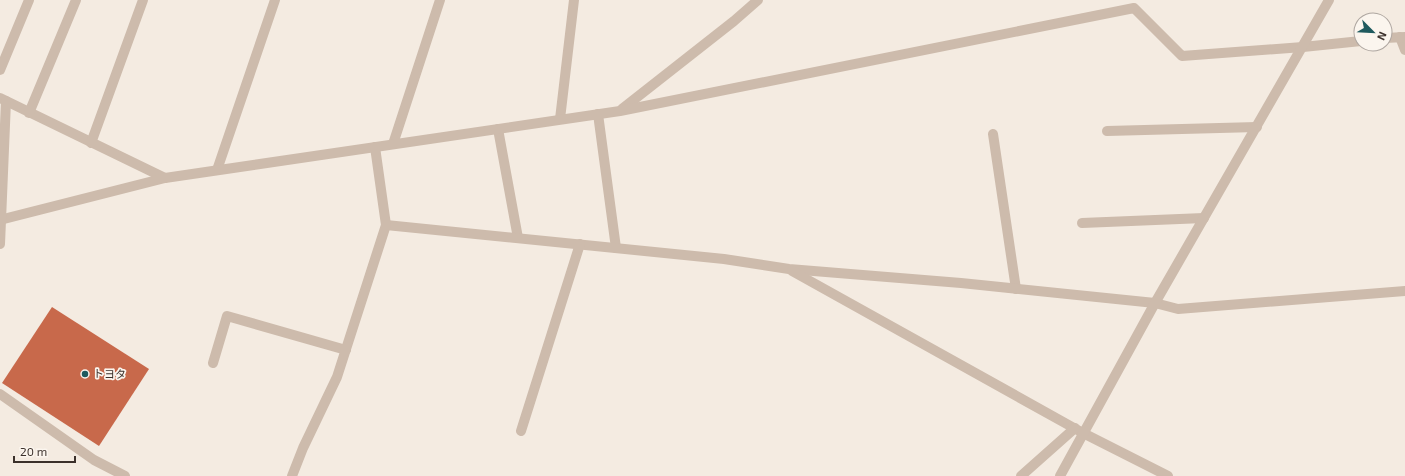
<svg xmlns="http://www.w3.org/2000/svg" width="1405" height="476" font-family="'Exo 2','Noto Sans JP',sans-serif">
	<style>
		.building { fill: #c8694b }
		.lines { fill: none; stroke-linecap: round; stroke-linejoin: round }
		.minor { stroke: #cdbbac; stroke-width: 10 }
		.poi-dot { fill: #1f5a5e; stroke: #fbf5ee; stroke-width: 1.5 }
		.labels { text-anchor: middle; stroke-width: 3.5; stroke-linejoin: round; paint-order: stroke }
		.poi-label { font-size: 11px; fill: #3b302b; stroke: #fbf5ee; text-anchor: start }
	</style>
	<rect width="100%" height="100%" fill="#f4ebe1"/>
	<path class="building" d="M52,307L149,369L99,446L2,383Z"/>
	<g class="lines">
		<g class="minor">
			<path d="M1400,37L1405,50"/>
			<path d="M1385,38L1405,37"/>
			<path d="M0,70L29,0"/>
			<path d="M0,98L165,178"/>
			<path d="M622,109L734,21L758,0"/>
			<path d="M29,113L76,0"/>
			<path d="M598,114L616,248"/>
			<path d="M560,119L574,0"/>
			<path d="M498,129L518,238"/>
			<path d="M1107,131L1257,127"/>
			<path d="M993,134L1016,289"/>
			<path d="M91,143L143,0"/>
			<path d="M393,144L440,0"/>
			<path d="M217,170L275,0"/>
			<path d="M0,220L165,178L620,111L1134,8L1182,56L1303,47L1361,41"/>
			<path d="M1082,223L1204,218"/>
			<path d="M386,225L724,259L789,269L961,283L1155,303L1178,309L1405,291"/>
			<path d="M0,244L6,101"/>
			<path d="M792,271L1083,433L1168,476"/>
			<path d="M213,363L227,316L346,350"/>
			<path d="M0,394L94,460L125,476"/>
			<path d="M521,431L580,244"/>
			<path d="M292,476L303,448L337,377L386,225L375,147"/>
			<path d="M1021,476L1075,428"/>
			<path d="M1060,476L1155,303L1329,0"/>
		</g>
	</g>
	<circle class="poi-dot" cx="85" cy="374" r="4"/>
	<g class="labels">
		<g class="poi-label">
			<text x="93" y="378">トヨタ</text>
		</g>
	</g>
	<g transform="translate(1373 32) rotate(114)"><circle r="19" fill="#fbf5ee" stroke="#aea6a0"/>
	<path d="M0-3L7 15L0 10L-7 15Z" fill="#1f5a5e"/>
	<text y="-6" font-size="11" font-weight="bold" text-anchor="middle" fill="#3b302b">N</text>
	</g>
	<path d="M14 456v6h61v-6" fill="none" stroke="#3b302b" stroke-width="2"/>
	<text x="20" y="456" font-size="12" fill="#3b302b" stroke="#fbf5ee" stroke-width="3" paint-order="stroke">20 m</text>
</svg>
